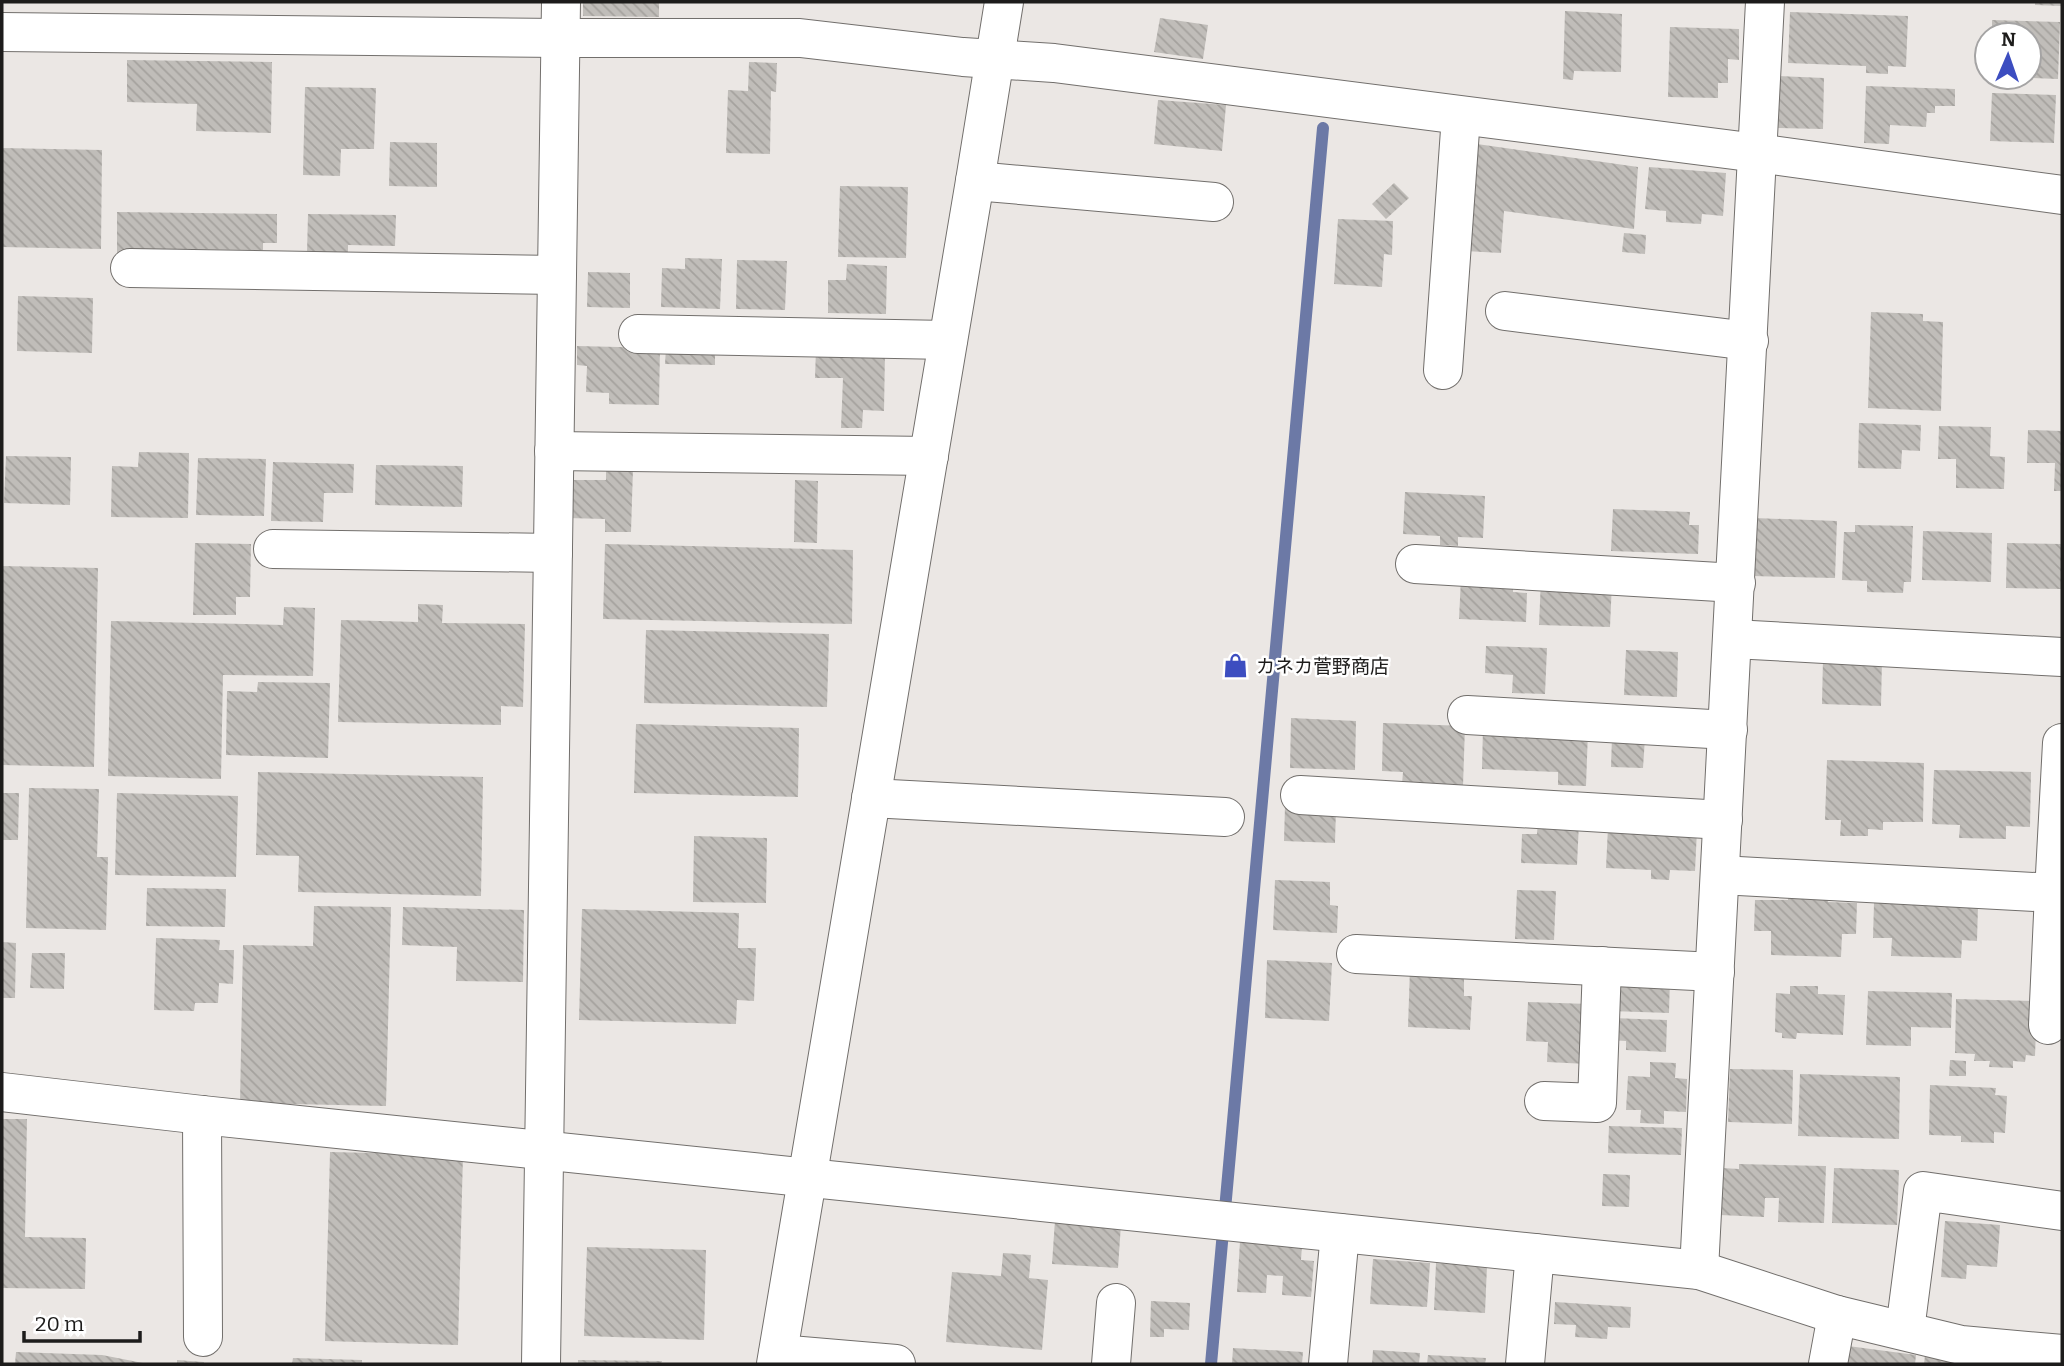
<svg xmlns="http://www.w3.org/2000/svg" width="2064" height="1366" font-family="Bitter,'Noto Sans JP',serif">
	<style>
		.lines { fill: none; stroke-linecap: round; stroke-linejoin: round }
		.stream { stroke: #6c79a6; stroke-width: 12 }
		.building { fill: url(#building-back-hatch) }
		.minor-casing { stroke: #726f6c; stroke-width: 40 }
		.minor { stroke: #fff; stroke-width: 38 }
		.labels { text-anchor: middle; stroke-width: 5; stroke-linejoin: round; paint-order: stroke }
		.poi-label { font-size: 19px; fill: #1d1c1b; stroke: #fff; text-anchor: start }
	</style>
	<defs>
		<pattern id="building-back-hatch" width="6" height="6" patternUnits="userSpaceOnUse" patternTransform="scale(1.75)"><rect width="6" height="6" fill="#c0bdb9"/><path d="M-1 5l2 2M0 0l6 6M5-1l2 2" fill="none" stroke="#a5a29e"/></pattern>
	</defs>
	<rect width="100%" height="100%" fill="#ebe7e4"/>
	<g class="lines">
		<path class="stream" d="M1211,1364L1323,128"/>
	</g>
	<g class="building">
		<path d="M583,2H659V17L583,16Z"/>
		<path d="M2035,2H2062V6L2035,5Z"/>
		<path d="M1565,11L1622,14L1621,72L1574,71L1573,80L1563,79Z"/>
		<path d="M1790,12L1908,16L1906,67L1888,66V74L1866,73V66L1788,63Z"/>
		<path d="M1160,18L1208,25L1203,59L1154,52Z"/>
		<path d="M1992,20L2060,22L2058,79L2029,78V35H1992Z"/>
		<path d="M1670,27L1739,29V60L1728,59V83H1718V98L1668,97Z"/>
		<path d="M127,60L272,62L271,133L196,131L197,104L127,102Z"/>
		<path d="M749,62L777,63L776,92L771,91L770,154L726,153L728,90L748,91Z"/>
		<path d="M1776,76L1824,78L1823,129L1774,128Z"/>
		<path d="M1866,86L1955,89V106H1935V113H1927L1926,127L1890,125L1889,144L1864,143Z"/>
		<path d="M305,87L376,88L374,149H341L340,176L303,175Z"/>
		<path d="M1992,93L2056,95L2054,143L1990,141Z"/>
		<path d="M1158,100L1226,105L1222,151L1154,144Z"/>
		<path d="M390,142L437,143V187L389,186Z"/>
		<path d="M1470,143L1638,167L1634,229L1504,211L1501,253L1465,251Z"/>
		<path d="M2,148L102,150L101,249L2,247Z"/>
		<path d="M1649,167L1726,173L1723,216L1702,214L1701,224L1666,222V211L1645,209Z"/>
		<path d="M1394,183L1409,198L1386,219L1372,204Z"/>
		<path d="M840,186L908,187L906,258L838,257Z"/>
		<path d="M117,212L277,214V243H263V250L184,249V259L117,258Z"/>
		<path d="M308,214L396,215L395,246L348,245V253H307Z"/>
		<path d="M1338,219L1393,221L1392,255L1384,254L1382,287L1334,284Z"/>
		<path d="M1624,233L1646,235L1645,254L1622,252Z"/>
		<path d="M685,258L722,259L720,309L661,307L662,268L685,269Z"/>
		<path d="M737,260L787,261L785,310L736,309Z"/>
		<path d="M847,264L887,266L886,314L828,313V280H846Z"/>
		<path d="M588,272L630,273V308L587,307Z"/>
		<path d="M18,296L93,298L92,353L17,351Z"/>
		<path d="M1871,312L1923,314V321L1943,322L1941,411L1868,408Z"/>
		<path d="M577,346L660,348L659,405L609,404V393L586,392L587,366L577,365Z"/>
		<path d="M666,348L715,349V365L665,364Z"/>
		<path d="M816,349L885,351L884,411L863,410L862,428H841L843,378H815Z"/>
		<path d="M1859,423L1921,425L1920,451L1902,450L1901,469L1858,468Z"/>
		<path d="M1939,426L1991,427L1990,456L2005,457L2004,489L1956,488V459H1938Z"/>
		<path d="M2028,430L2062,431V491H2054L2055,463H2027Z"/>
		<path d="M139,452L189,453L188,518L111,517L112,466L138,467Z"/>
		<path d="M6,456L71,457L70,505L4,503Z"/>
		<path d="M198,458L266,459L264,516L196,515Z"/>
		<path d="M273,462L354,464L353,493H324L323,522L271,521Z"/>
		<path d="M376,465L463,466L462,507L375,505Z"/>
		<path d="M606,469H633L631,532H605V519L567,518L568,480H606Z"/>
		<path d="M795,480L818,481L817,543L794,542Z"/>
		<path d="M1405,492L1485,496L1483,538L1458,537V546L1440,545V536L1403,534Z"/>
		<path d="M1613,509L1690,512L1689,525H1699L1698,554L1611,551Z"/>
		<path d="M1754,518L1837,521L1835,578L1752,576Z"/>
		<path d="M1855,525L1913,526L1911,582H1904L1903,593L1867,592V581L1842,580L1844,532H1855Z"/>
		<path d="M1923,531L1992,533L1991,582L1922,580Z"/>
		<path d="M195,543L251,544L250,597H236V615H193Z"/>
		<path d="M2007,543L2062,544V589L2006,588Z"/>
		<path d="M605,544L853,550L852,624L603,619Z"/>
		<path d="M2,566L98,568L94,767L2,765Z"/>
		<path d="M1461,578L1513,580V592L1527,593L1526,622L1459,619Z"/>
		<path d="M1541,579L1612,582L1610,627L1539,625Z"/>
		<path d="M418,604L443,605L442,623L525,624L523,707L501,706V725L338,722L341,620L418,622Z"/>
		<path d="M284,607L315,608L313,676L223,675L221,779L108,776L111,621L283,625Z"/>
		<path d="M646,630L829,634L827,707L644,703Z"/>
		<path d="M1486,646L1547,648L1545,694L1512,693L1513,675L1485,673Z"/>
		<path d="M1626,650L1678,652L1677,697L1624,695Z"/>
		<path d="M1823,658L1882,660L1881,706L1822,704Z"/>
		<path d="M258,682L330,683L328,758L226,755L227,691L257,692Z"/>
		<path d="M1291,718L1356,721L1355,770L1290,768Z"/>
		<path d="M1383,723L1465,726L1463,786L1402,784L1403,772L1382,771Z"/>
		<path d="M636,724L799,728L798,797L634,793Z"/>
		<path d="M1483,727L1588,731L1586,786L1558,785V772L1482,769Z"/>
		<path d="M1612,737L1645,738L1643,768L1611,767Z"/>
		<path d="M1827,760L1924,763L1923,822H1883V830L1868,829V836H1840L1841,820H1825Z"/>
		<path d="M1934,770L2031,772L2030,827L2006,826V839L1959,838L1960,825L1932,824Z"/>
		<path d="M258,772L483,777L481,896L298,892L299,856L256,855Z"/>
		<path d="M29,788L99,789L97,857H108L106,930L26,928Z"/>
		<path d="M2,793H19L18,840H2Z"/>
		<path d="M117,793L238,796L236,877L115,875Z"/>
		<path d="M1285,806L1336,808L1335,843L1284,841Z"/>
		<path d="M1538,820L1579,822L1577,865L1521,863L1522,834H1537Z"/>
		<path d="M1608,827L1697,830L1695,871L1670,870L1669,880L1651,879V870L1606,868Z"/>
		<path d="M694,836L767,838L766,903L693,902Z"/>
		<path d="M1275,880L1330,882V905L1338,906L1337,933L1273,930Z"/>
		<path d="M147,888L226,889L225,927L146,926Z"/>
		<path d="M1788,888L1829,889L1828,902L1857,903L1856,934H1842L1841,957L1771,955V931H1754L1755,900H1788Z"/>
		<path d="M1517,890L1556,891L1554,940L1515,939Z"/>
		<path d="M1908,895L1978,906L1977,941L1962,940L1961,958L1891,956L1892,938H1873L1874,903L1908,904Z"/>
		<path d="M314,906L391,907L386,1106L240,1103L243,945L313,946Z"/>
		<path d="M403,907L524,910L523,982L456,981L457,947L402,945Z"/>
		<path d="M582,909L739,913L738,948H756L754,1001L737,1000L736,1024L579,1020Z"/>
		<path d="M156,938L220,940L219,950H234L233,984L219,983L218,1003H195L194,1011L154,1010Z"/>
		<path d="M2,942L16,943L15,998H2Z"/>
		<path d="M32,953H65L64,989L30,988Z"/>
		<path d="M1267,960L1332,963L1329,1021L1265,1018Z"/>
		<path d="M1410,968L1464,971V996H1472L1470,1030L1408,1027Z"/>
		<path d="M1613,976L1670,978L1669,1013L1611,1011Z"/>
		<path d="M1790,986H1818V994L1845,995L1843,1035L1797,1033L1796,1039L1782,1038V1033L1775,1032L1776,993L1790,994Z"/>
		<path d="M1868,991L1952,993L1951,1028L1911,1027V1046L1866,1045Z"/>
		<path d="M1956,999L2037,1001L2035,1056L2026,1055L2025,1062L2013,1061V1068L1989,1067L1990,1061H1974L1975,1054L1955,1053Z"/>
		<path d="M1528,1002L1589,1004L1587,1064L1547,1062L1548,1042L1526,1041Z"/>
		<path d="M1612,1018L1667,1020L1666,1052L1626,1050V1041L1610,1040Z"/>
		<path d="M1950,1060L1966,1061V1076H1949Z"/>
		<path d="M1650,1062L1676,1063L1675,1078L1687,1079L1686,1112L1664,1111V1124L1640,1123L1641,1110H1626L1628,1076L1650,1077Z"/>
		<path d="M1730,1069L1793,1070L1792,1124L1728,1122Z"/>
		<path d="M1800,1074L1900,1077L1899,1139L1798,1136Z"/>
		<path d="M1930,1085L1996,1088L1995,1095L2007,1096L2005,1133L1994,1132V1143L1961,1142V1136L1929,1135Z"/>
		<path d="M2,1119H27L25,1237L86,1238L85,1289L2,1288Z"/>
		<path d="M1609,1126L1682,1128L1681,1155L1608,1153Z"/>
		<path d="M330,1152L463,1155L458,1345L325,1341Z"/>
		<path d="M1739,1164L1826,1166L1824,1223L1778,1222L1779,1198H1765L1764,1217L1720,1215L1722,1168L1739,1169Z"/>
		<path d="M1834,1168L1899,1170L1897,1225L1832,1223Z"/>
		<path d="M1603,1174L1630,1175L1629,1207L1602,1206Z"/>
		<path d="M1055,1220L1121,1224L1118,1268L1052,1264Z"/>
		<path d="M1945,1221L2000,1225L1997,1267L1967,1265L1966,1279L1941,1277Z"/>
		<path d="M1240,1241L1302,1245L1301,1260L1314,1261L1311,1297L1282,1295L1283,1276L1267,1275L1266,1293L1237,1292Z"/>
		<path d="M587,1247L706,1250L704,1340L584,1336Z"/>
		<path d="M1003,1253L1031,1255L1029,1278L1048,1280L1042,1350L946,1342L952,1272L1001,1276Z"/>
		<path d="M1373,1259L1430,1263L1427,1307L1370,1304Z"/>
		<path d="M1436,1263L1487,1266L1485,1313L1434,1310Z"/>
		<path d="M1151,1301L1190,1303L1189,1330L1164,1329V1337H1150Z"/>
		<path d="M1555,1302L1631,1307L1630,1328L1608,1327L1607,1339L1575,1337L1576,1325L1554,1324Z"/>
		<path d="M1848,1346L1916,1355L1915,1364H1845Z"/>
		<path d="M1233,1348L1303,1352L1302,1364H1232Z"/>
		<path d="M1373,1350L1420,1353L1419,1364H1372Z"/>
		<path d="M16,1352L102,1355L148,1364H15Z"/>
		<path d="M1428,1355L1486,1358L1485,1364H1427Z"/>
		<path d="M1925,1355L1953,1357V1364H1924Z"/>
		<path d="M293,1358L362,1360V1364H292Z"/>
		<path d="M177,1360L204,1362V1364H177Z"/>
		<path d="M578,1360L662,1361L661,1364H578Z"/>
	</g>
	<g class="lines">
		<defs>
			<g id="minor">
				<path d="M2,32L560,38H800L963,57L1054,63L1757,153L2062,195"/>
				<path d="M975,181L1214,202"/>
				<path d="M130,268L557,275"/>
				<path d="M1505,311L1749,341"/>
				<path d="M638,334L948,340"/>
				<path d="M1443,370L1461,116"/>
				<path d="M554,451L929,456"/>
				<path d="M273,549L553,553"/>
				<path d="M1415,564L1736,583"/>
				<path d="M1733,639L2062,657"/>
				<path d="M1467,715L1728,730"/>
				<path d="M1300,795L1723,820"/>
				<path d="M871,798L1225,817"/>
				<path d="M1720,875L2054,893L2062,743"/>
				<path d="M1356,954L1715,972"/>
				<path d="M2048,1025L2054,893"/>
				<path d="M2,1092L202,1115L1699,1270L1837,1315L1961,1345L2062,1354"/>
				<path d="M1544,1101L1597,1103L1602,966"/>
				<path d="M202,1115L203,1337"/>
				<path d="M1699,1270L1765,2"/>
				<path d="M1905,1330L1923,1191L2062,1211"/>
				<path d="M778,1354L896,1364"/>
				<path d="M541,1364L561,2"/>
				<path d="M776,1364L975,181L1004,2"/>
				<path d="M1111,1364L1116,1303"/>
				<path d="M1328,1364L1340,1233"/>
				<path d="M1525,1364L1535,1253"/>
				<path d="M1828,1364L1837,1315"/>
			</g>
		</defs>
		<use href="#minor" class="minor-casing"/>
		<use href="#minor" class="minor"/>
	</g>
	<defs>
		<symbol id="shop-bare" viewBox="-9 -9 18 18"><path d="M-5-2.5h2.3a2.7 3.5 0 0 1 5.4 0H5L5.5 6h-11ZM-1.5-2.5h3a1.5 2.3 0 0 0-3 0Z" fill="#3c4dc0" stroke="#fff" stroke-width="2.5" paint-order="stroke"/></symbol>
	</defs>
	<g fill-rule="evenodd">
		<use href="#shop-bare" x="1218" y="648" width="35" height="35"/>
	</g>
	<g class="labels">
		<g class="poi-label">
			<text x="1256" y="673">カネカ菅野商店</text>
		</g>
	</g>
	<rect width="2064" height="1366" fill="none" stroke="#1d1c1b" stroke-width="7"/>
	<g transform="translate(2008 56) rotate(2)"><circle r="33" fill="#ffffff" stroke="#a5a4a4" stroke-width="2"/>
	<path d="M0-5L12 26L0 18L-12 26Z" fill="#3c4dc0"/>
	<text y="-10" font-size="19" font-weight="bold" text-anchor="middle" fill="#1d1c1b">N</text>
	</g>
	<path d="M24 1331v10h116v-10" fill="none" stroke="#1d1c1b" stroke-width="3.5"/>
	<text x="35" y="1331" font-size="21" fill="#1d1c1b" stroke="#ffffff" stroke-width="5" paint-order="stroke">20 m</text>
</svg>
